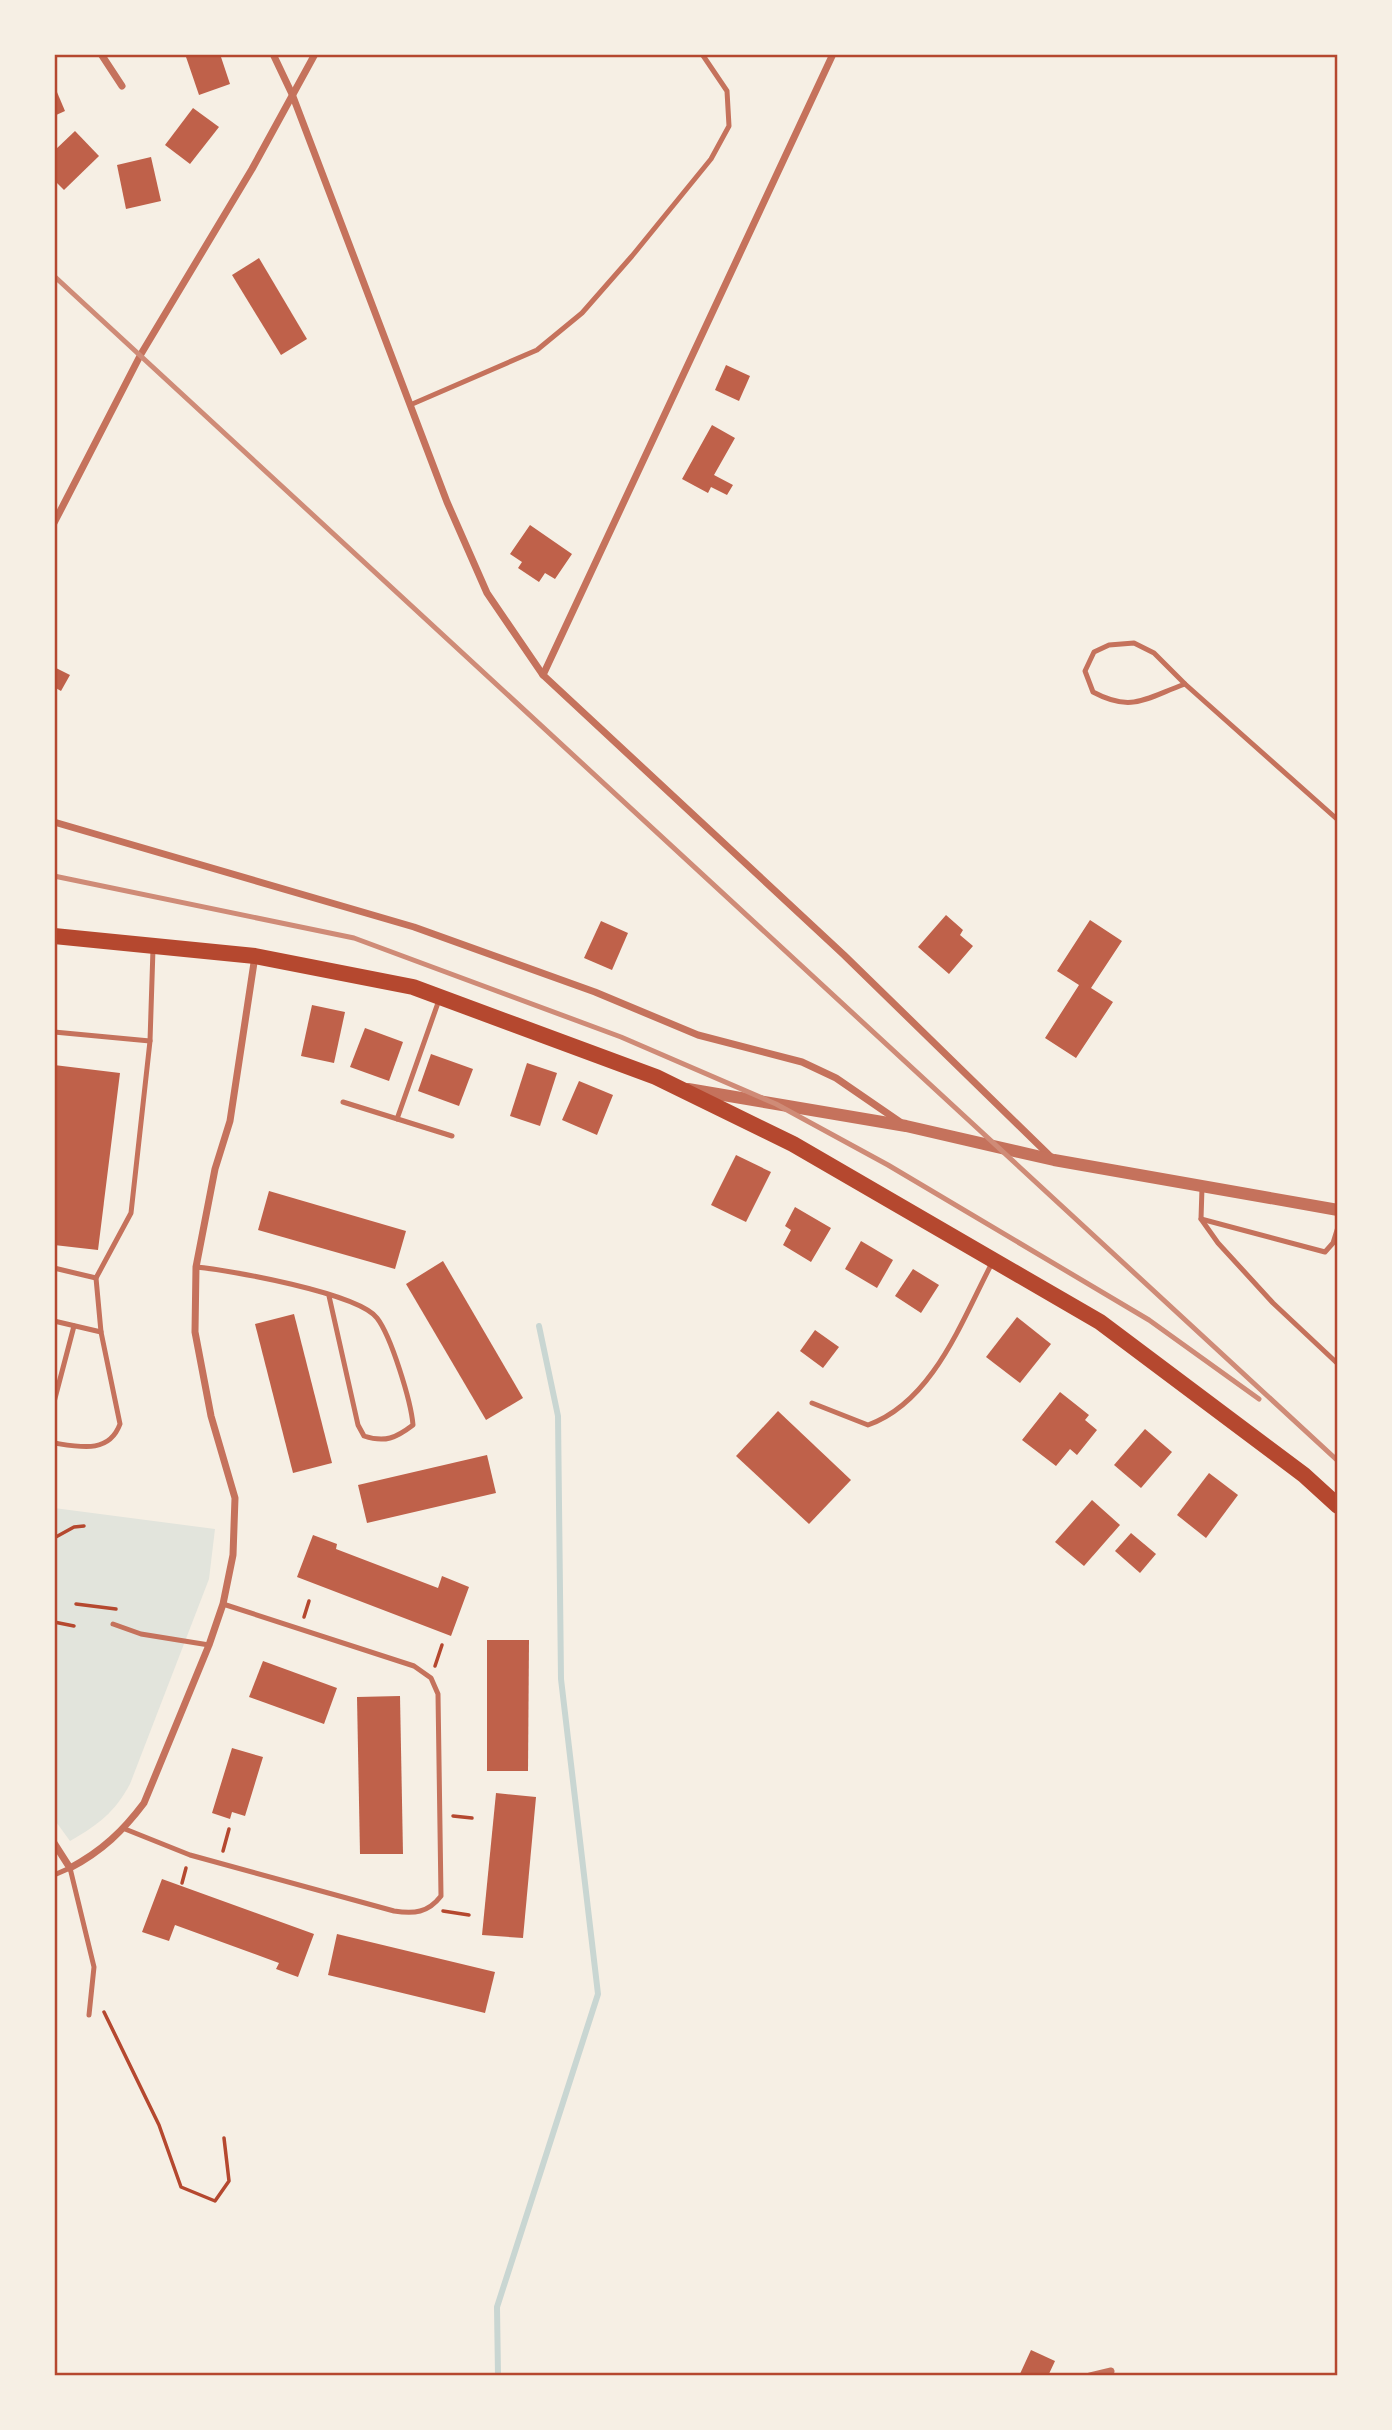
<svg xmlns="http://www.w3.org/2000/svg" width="1392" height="2430" font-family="'Work Sans',sans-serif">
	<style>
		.green { fill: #e2e4dc }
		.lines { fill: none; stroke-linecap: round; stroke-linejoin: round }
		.stream { stroke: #c9d6d2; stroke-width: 6 }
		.building { fill: #bf614a }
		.path { stroke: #b5482f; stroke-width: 3.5 }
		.service { stroke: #c5725c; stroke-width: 5 }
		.minor { stroke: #c5725c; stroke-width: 7 }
		.tertiary { stroke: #c5725c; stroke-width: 12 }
		.primary { stroke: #b5482f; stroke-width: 16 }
		.rail { stroke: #cf8b77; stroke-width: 5 }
		.neatline { fill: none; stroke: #b5482f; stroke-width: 2.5 }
	</style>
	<rect width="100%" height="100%" fill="#f6efe4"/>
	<path class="green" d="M54,1508L215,1529L209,1579L130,1784C115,1812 98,1825 70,1841L54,1819Z"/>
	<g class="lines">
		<path class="stream" d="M498,2376L497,2307L598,1994L561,1679L558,1416L539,1326"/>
	</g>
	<g class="building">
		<path d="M185,54H220L230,84L199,95Z"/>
		<path d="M54,85L65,111L54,116Z"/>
		<path d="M193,108L219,127L190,164L165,145Z"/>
		<path d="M75,131L99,156L64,190L54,180V151Z"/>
		<path d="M151,157L161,201L126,209L117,165Z"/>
		<path d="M259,258L307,339L281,355L232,275Z"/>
		<path d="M726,365L750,376L739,401L715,390Z"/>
		<path d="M712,425L735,438L714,475L733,485L727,495L711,487L708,493L682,479Z"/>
		<path d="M530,525L572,554L555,579L545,573L539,582L518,568L522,562L510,554Z"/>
		<path d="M54,667L70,675L61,691L54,687Z"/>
		<path d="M946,915L963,930L960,935L973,946L949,974L918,947Z"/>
		<path d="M1090,920L1122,941L1091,988L1113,1002L1076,1058L1045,1038L1079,985L1057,971Z"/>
		<path d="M601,921L628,933L612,970L584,958Z"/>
		<path d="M312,1005L345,1012L334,1063L301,1056Z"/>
		<path d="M365,1028L403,1042L389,1081L350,1067Z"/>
		<path d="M431,1054L473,1069L459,1106L418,1091Z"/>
		<path d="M527,1063L557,1073L540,1126L510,1116Z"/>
		<path d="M54,1065L120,1073L98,1250L54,1245Z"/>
		<path d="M579,1081L613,1095L597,1135L562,1120Z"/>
		<path d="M736,1155L771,1172L746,1222L711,1205Z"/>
		<path d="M269,1191L406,1231L395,1269L258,1230Z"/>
		<path d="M795,1207L831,1228L811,1262L783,1245L791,1230L785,1226Z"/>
		<path d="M861,1241L893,1260L877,1288L845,1269Z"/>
		<path d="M443,1261L523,1398L486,1420L406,1284Z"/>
		<path d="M913,1269L939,1285L921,1313L895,1296Z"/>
		<path d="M294,1314L332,1463L293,1473L255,1324Z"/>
		<path d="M1017,1317L1051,1344L1020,1383L986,1357Z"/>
		<path d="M815,1330L839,1347L823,1368L800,1351Z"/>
		<path d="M1060,1392L1089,1415L1085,1420L1097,1430L1077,1455L1070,1449L1056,1466L1022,1440Z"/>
		<path d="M778,1411L851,1480L809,1524L736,1456Z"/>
		<path d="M1145,1429L1172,1452L1141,1488L1114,1465Z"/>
		<path d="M487,1455L496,1493L367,1523L358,1485Z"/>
		<path d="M1209,1473L1238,1495L1206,1538L1177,1515Z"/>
		<path d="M1092,1500L1120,1525L1084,1566L1055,1542Z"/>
		<path d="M1131,1533L1156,1554L1140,1573L1115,1551Z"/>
		<path d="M313,1535L337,1544L336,1549L438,1588L442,1576L469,1587L451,1636L297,1577Z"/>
		<path d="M487,1640H529L528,1771H487Z"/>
		<path d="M263,1661L337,1688L324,1724L249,1697Z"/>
		<path d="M400,1696L403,1854H360L357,1697Z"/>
		<path d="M232,1748L263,1757L245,1816L232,1812L230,1819L212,1813Z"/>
		<path d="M496,1793L536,1797L523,1938L482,1935Z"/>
		<path d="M162,1879L314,1934L298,1977L276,1969L279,1963L175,1925L169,1941L142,1932Z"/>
		<path d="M337,1934L495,1972L485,2013L328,1975Z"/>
		<path d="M1031,2350L1055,2361L1048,2376H1019Z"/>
	</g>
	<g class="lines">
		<g class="path">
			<path d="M54,1538L74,1527L84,1526"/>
			<path d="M76,1604L116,1609"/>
			<path d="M304,1617L309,1601"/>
			<path d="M54,1622L74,1626"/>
			<path d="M435,1666L442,1645"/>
			<path d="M453,1816L472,1818"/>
			<path d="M223,1851L229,1829"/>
			<path d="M182,1883L186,1868"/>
			<path d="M443,1911L469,1915"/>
			<path d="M104,2012L159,2125L181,2187L215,2201L229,2181L224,2138"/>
		</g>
		<g class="service">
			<path d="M410,405L537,350L582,313L632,256L711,159L729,126L727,91L702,54"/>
			<path d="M1134,643L1154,653L1185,684C1146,698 1132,713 1093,692L1085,671L1094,652L1109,645Z"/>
			<path d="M1185,684L1338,820"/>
			<path d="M54,1032L150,1041"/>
			<path d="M343,1102L452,1136"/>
			<path d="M397,1119L439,1000"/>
			<path d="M1202,1188L1201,1219L1218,1243L1273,1303L1338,1364"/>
			<path d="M1201,1219L1325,1252L1333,1243L1338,1227"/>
			<path d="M196,1267C229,1270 358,1293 377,1318C391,1336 411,1401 413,1425C396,1438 385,1443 364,1436L358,1425L329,1296"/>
			<path d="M54,1268L96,1278"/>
			<path d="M54,1321L101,1332"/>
			<path d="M54,1402L74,1326"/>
			<path d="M812,1403L868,1425C933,1402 962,1320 992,1263"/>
			<path d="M54,1443C80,1447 109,1454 120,1424L101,1332L96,1278L131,1213L150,1041L153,949"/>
			<path d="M113,1624L141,1634L209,1645"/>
			<path d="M125,1829L190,1855L394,1911C414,1914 428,1913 441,1896L438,1694L431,1678L414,1666L223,1604"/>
			<path d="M54,1875L70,1868L94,1967L89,2015"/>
		</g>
		<g class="minor">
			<path d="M101,54L122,86"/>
			<path d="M273,54L292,94L447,502L487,593L543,675L844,955L1051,1157"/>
			<path d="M54,523L141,354L252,169L315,54"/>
			<path d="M543,675L833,54"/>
			<path d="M54,822L414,927L595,992L698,1035L802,1062L836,1078L900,1122"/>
			<path d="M54,1843L70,1868C102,1851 123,1831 144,1803L209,1645L223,1604L233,1555L235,1498L211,1416L195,1332L196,1267L215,1169L230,1121L255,956"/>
			<path d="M1090,2376L1111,2371"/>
		</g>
		<path class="tertiary" d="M688,1089L906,1126L1054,1160L1338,1210"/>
		<path class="primary" d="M54,936L255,956L413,987L656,1077L793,1144L1100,1322L1304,1475L1338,1506"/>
		<g class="rail">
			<path d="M54,276L1338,1461"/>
			<path d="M54,876L354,938L621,1037L776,1104L888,1165L1149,1320L1259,1399"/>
		</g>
	</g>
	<rect width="1392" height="2430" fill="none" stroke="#f6efe4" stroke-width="112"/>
	<rect x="56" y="56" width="1280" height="2318" class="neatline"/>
</svg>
